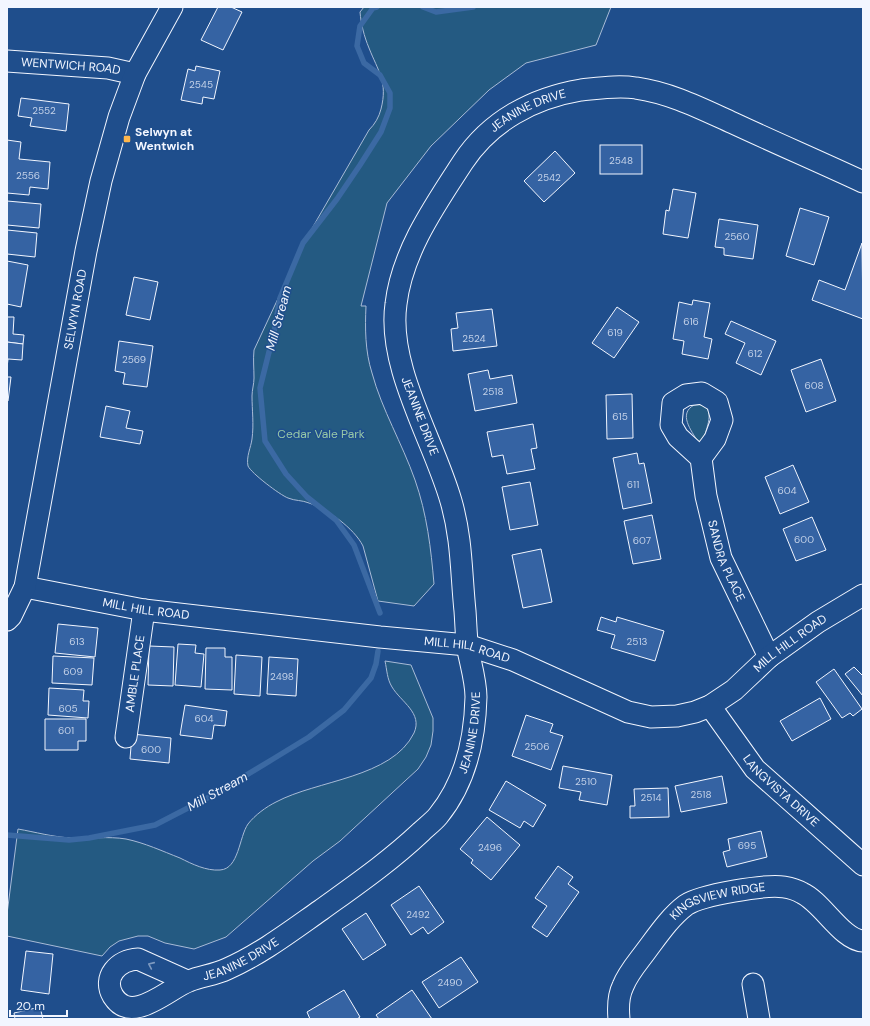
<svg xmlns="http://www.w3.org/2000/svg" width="870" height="1026" font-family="'DM Sans',sans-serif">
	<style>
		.green { fill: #245a82; stroke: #a8bbd7 }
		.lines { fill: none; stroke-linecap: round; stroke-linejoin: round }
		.stream { stroke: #3b69a3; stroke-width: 5.5 }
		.building { fill: #3563a3; stroke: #f2f6ff }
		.minor-casing { stroke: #f2f6ff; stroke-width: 23 }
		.minor { stroke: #1f4e8c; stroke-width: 21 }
		.oneway { stroke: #7e9ac0 }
		.poi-dot { fill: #ffb74d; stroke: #1f4e8c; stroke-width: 1.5 }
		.labels { text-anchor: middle; stroke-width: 3; stroke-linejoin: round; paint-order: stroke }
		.number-label { font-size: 10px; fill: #c3d1e8 }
		.street-label { font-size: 12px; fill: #f2f6ff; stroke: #1f4e8c }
		.poi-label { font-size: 12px; font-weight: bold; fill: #f2f6ff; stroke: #1f4e8c; text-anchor: start }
		.park-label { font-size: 12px; fill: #97c8a6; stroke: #1f4e8c }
		.water-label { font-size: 13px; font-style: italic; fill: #f2f6ff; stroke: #1f4e8c }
	</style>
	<rect width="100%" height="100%" fill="#1f4e8c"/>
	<g class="green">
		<path d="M364,7H611L596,45L526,63L489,90L431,146L387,203L361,306H366C365,328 365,351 372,373C382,410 402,443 415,480C427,514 431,549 434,584L414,606L378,601L363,546C354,528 327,509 309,503C302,500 295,501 288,498C280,495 251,473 248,466C246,457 251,447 252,439C254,424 252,410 252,396C252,390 254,384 254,378C254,368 253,360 254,350L296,260L304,239L307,237L369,130C375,124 379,117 381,109C388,82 378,71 369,48C364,36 361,24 360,12Z"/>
		<path d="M694,405C697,405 701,404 704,406C715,411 705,433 703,440L698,442C691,430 678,414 694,405Z"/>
		<path d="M385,661L411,665L433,718V731L431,745L426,757L418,769L340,841L313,861L226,937L194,949L165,943L148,936H138L119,941L110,947L102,956L7,936V914L18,829C35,832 53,837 71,838C89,839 108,836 126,839C145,843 162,851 180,858C192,864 206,871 220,870C239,869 239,837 248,824C255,815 266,807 276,802C317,780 392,778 414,733C423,713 401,702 392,687C387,679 387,670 385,661Z"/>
	</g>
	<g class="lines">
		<g class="stream">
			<path d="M377,7L373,8L360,26L357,46L364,63L380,75L390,93V108L381,132L360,165L337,199L303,243L280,298L274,332L260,388L265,441L286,474L307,497L336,520L354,545L380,613"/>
			<path d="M423,7L436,12L473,7"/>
			<path d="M7,835L69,840L89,838L155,825L215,794L273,759L309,737L344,710L371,678L376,664L378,651"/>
		</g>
	</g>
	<g class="building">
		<path d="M218,7H231L242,12L223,50L201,40Z"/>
		<path d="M196,66L220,71L214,99L203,97L202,104L181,100L188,69L195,71Z"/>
		<path d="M21,98L69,104L66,131L30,126L32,118L18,116Z"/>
		<path d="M7,140L21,142L19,159L50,162L48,189L30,187L29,195L7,193Z"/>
		<rect x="600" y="145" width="42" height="29"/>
		<path d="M555,151L575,173L544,202L524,181Z"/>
		<path d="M673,189L696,193L688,238L663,234L666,210L669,211Z"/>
		<path d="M7,201L41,204L39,228L7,225Z"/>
		<path d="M800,208L829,217L814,265L786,256Z"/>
		<path d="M719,219L758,225L753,259L724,255V248L715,247Z"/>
		<path d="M7,230L37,233L35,257L7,254Z"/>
		<path d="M862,243L863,319L812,300L819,280L845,290Z"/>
		<path d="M7,261L28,265L21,307L7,304Z"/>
		<path d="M134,277L158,282L150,320L126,315Z"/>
		<path d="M693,300L710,303L704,337L712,339L708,359L682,354L684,341L673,339L679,302L692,305Z"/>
		<path d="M617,307L639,322L614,358L592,343Z"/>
		<path d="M492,309L497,346L453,351L451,329L458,328L456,313Z"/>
		<path d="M7,317H14L13,334L24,335L23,344L7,342Z"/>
		<path d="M731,321L776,341L761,375L736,363L745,343L725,334Z"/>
		<path d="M119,341L153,346L147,387L123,384L125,373L115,371Z"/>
		<path d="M7,342L23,344L22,360L8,359L7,368Z"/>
		<path d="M821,359L836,401L806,412L791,370Z"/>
		<path d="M488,370L490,379L512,375L517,403L475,411L468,374Z"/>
		<path d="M7,377H11L8,401H7Z"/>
		<path d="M632,394L633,438L607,439L606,395Z"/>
		<path d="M106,406L130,411L126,428L143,431L140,444L100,437Z"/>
		<path d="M533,424L537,448L531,449L535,469L507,474L503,455L492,457L487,432Z"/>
		<path d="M637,453L639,464L644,463L652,503L623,509L613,458Z"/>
		<path d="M793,465L809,502L780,514L765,477Z"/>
		<path d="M530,482L538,525L510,530L502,487Z"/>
		<path d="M652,515L661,559L633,564L624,521Z"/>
		<path d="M812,517L826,550L796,561L783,529Z"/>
		<path d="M541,549L552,602L523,608L512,555Z"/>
		<path d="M601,617L616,622L617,617L664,631L655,661L611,648L615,635L597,630Z"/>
		<path d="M58,624L98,628L95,657L55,653Z"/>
		<path d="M178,644L196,645L195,653L204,654L201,687L175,685Z"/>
		<path d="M149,646L174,647L173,686L148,685Z"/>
		<path d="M206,648H225V657H232V690L205,689Z"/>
		<path d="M236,655L262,657L260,696L234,694Z"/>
		<path d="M53,656L94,658L92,685L52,683Z"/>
		<path d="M269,657L298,659L296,696L267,694Z"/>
		<path d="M854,667L863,676V696L845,674Z"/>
		<path d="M834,669L862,709L853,716L850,713L842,718L816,682Z"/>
		<path d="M49,688L84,690L83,701H89L88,718L48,715Z"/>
		<path d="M820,698L831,719L792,741L780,721Z"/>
		<path d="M185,705L227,711L225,726L214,725L212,739L180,735Z"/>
		<path d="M526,715L553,724L550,732L563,736L551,770L512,756Z"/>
		<path d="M45,719H86V741H78V750H45Z"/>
		<path d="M132,734L171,738L169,763L130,759Z"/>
		<path d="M563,766L612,775L607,805L579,800L581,792L559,788Z"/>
		<path d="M722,776L727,803L681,812L675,786Z"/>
		<path d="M506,781L546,805L533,827L524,821L520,828L489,810Z"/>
		<path d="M668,788L669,817L630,818V806H635L634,789Z"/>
		<path d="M487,817L520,845L491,880L471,863L473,860L460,849Z"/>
		<path d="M761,831L767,857L727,867L723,852L730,850L728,839Z"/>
		<path d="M558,866L573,877L568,884L579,892L547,937L532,927L547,906L535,898Z"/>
		<path d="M419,886L444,922L428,934L423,927L411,935L391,905Z"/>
		<path d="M366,913L386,945L363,960L342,929Z"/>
		<path d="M26,951L53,954L49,994L21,990Z"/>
		<path d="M461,957L478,982L439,1008L422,982Z"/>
		<path d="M344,990L360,1017L357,1019H310L307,1012Z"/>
		<path d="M412,990L432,1019H379L376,1015Z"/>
		<path d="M40,1007L43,1019H15L14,1013Z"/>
	</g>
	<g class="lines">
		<defs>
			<g id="minor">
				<path id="s1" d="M7,61L108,68L135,74"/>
				<path id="s2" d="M701,458L678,437L671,425L673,403L686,395L702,393L717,402L722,420L715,439L701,458L706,496L721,558L769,657"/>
				<path id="s3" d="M25,587L144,610L380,637L467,645L513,660L628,712L651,717L677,716L695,712L710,706L734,690L769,657L818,622L863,595"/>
				<path id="s4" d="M7,620L11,616L25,587L86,251L101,181L119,117L135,74L172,7"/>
				<path id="s5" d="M710,706L755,769L863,865"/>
				<path id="s6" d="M126,737L144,610"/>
				<path id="s7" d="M187,981L138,959C118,960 102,977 113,996C132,1026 169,988 189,981C202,976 214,975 227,969C261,954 291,931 321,910C357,884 389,862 421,832C426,827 433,822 438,816C465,783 475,739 476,697C476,682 471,665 468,650C466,637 466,624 465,611C461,572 462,539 451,501C434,441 387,367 396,304C402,252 435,205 463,162C490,121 533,98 581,90C600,88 618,85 636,88C671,93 702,109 733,123C776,143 820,162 863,182"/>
				<path d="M753,984L759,1019"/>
				<path id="s8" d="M619,1019C618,1008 618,996 623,986C628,973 638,962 646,951C658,935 670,917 686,905C701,895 766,884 784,887C790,888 797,890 802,893C822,902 842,940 863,941"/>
			</g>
		</defs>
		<use href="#minor" class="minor-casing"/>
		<use href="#minor" class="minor"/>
	</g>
	<defs><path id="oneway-chevron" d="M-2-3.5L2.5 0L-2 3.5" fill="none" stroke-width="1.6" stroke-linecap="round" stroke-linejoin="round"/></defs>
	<use class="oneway" href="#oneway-chevron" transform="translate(151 965) rotate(-156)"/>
	<rect class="poi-dot" x="123" y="135" width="8" height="8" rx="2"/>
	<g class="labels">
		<g class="number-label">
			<text x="201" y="88">2545</text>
			<text x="44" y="114">2552</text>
			<text x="621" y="164">2548</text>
			<text x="28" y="179">2556</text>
			<text x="549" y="181">2542</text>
			<text x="737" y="240">2560</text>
			<text x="691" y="325">616</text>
			<text x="615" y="336">619</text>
			<text x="474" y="342">2524</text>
			<text x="755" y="357">612</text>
			<text x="134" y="363">2569</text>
			<text x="814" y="389">608</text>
			<text x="493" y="395">2518</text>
			<text x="620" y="420">615</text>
			<text x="633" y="488">611</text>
			<text x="787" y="494">604</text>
			<text x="804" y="543">600</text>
			<text x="642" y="544">607</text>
			<text x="77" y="645">613</text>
			<text x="637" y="645">2513</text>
			<text x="73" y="675">609</text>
			<text x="282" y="680">2498</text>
			<text x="68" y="712">605</text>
			<text x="204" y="722">604</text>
			<text x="66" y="734">601</text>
			<text x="537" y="750">2506</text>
			<text x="151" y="753">600</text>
			<text x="586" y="785">2510</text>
			<text x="701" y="798">2518</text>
			<text x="651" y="801">2514</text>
			<text x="747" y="849">695</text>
			<text x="490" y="851">2496</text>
			<text x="418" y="918">2492</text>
			<text x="450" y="986">2490</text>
		</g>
		<g class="street-label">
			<text dy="4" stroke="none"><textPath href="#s1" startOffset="64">WENTWICH ROAD</textPath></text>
			<text dy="4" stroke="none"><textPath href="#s7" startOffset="1271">JEANINE DRIVE</textPath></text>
			<text dy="4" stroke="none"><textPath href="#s4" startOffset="320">SELWYN ROAD</textPath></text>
			<text transform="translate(420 416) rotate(69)" y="4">JEANINE DRIVE</text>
			<text dy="4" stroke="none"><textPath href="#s2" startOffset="285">SANDRA PLACE</textPath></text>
			<text dy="4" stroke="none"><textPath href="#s3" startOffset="123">MILL HILL ROAD</textPath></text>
			<text dy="4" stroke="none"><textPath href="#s3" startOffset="807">MILL HILL ROAD</textPath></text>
			<text dy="4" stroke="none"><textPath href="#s3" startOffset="447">MILL HILL ROAD</textPath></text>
			<text dy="4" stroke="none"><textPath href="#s6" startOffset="64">AMBLE PLACE</textPath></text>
			<text dy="4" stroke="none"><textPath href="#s7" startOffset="587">JEANINE DRIVE</textPath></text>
			<text dy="4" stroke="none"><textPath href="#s5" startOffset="111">LANGVISTA DRIVE</textPath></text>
			<text dy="4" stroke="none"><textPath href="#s8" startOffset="168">KINGSVIEW RIDGE</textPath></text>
			<text dy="4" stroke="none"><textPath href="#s7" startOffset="251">JEANINE DRIVE</textPath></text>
		</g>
		<g class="poi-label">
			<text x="135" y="136">Selwyn at<tspan x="135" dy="14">Wentwich</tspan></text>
		</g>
		<g class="park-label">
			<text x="321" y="438">Cedar Vale Park</text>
		</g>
		<g class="water-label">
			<text transform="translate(278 318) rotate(-75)" y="5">Mill Stream</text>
			<text transform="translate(217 791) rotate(-29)" y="5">Mill Stream</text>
		</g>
	</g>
	<rect width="870" height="1026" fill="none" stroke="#f2f6ff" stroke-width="16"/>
	<path d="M10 1010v6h57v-6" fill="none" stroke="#f2f6ff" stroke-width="2"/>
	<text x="16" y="1010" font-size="12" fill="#f2f6ff" stroke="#1f4e8c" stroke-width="3" paint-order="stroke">20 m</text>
</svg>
